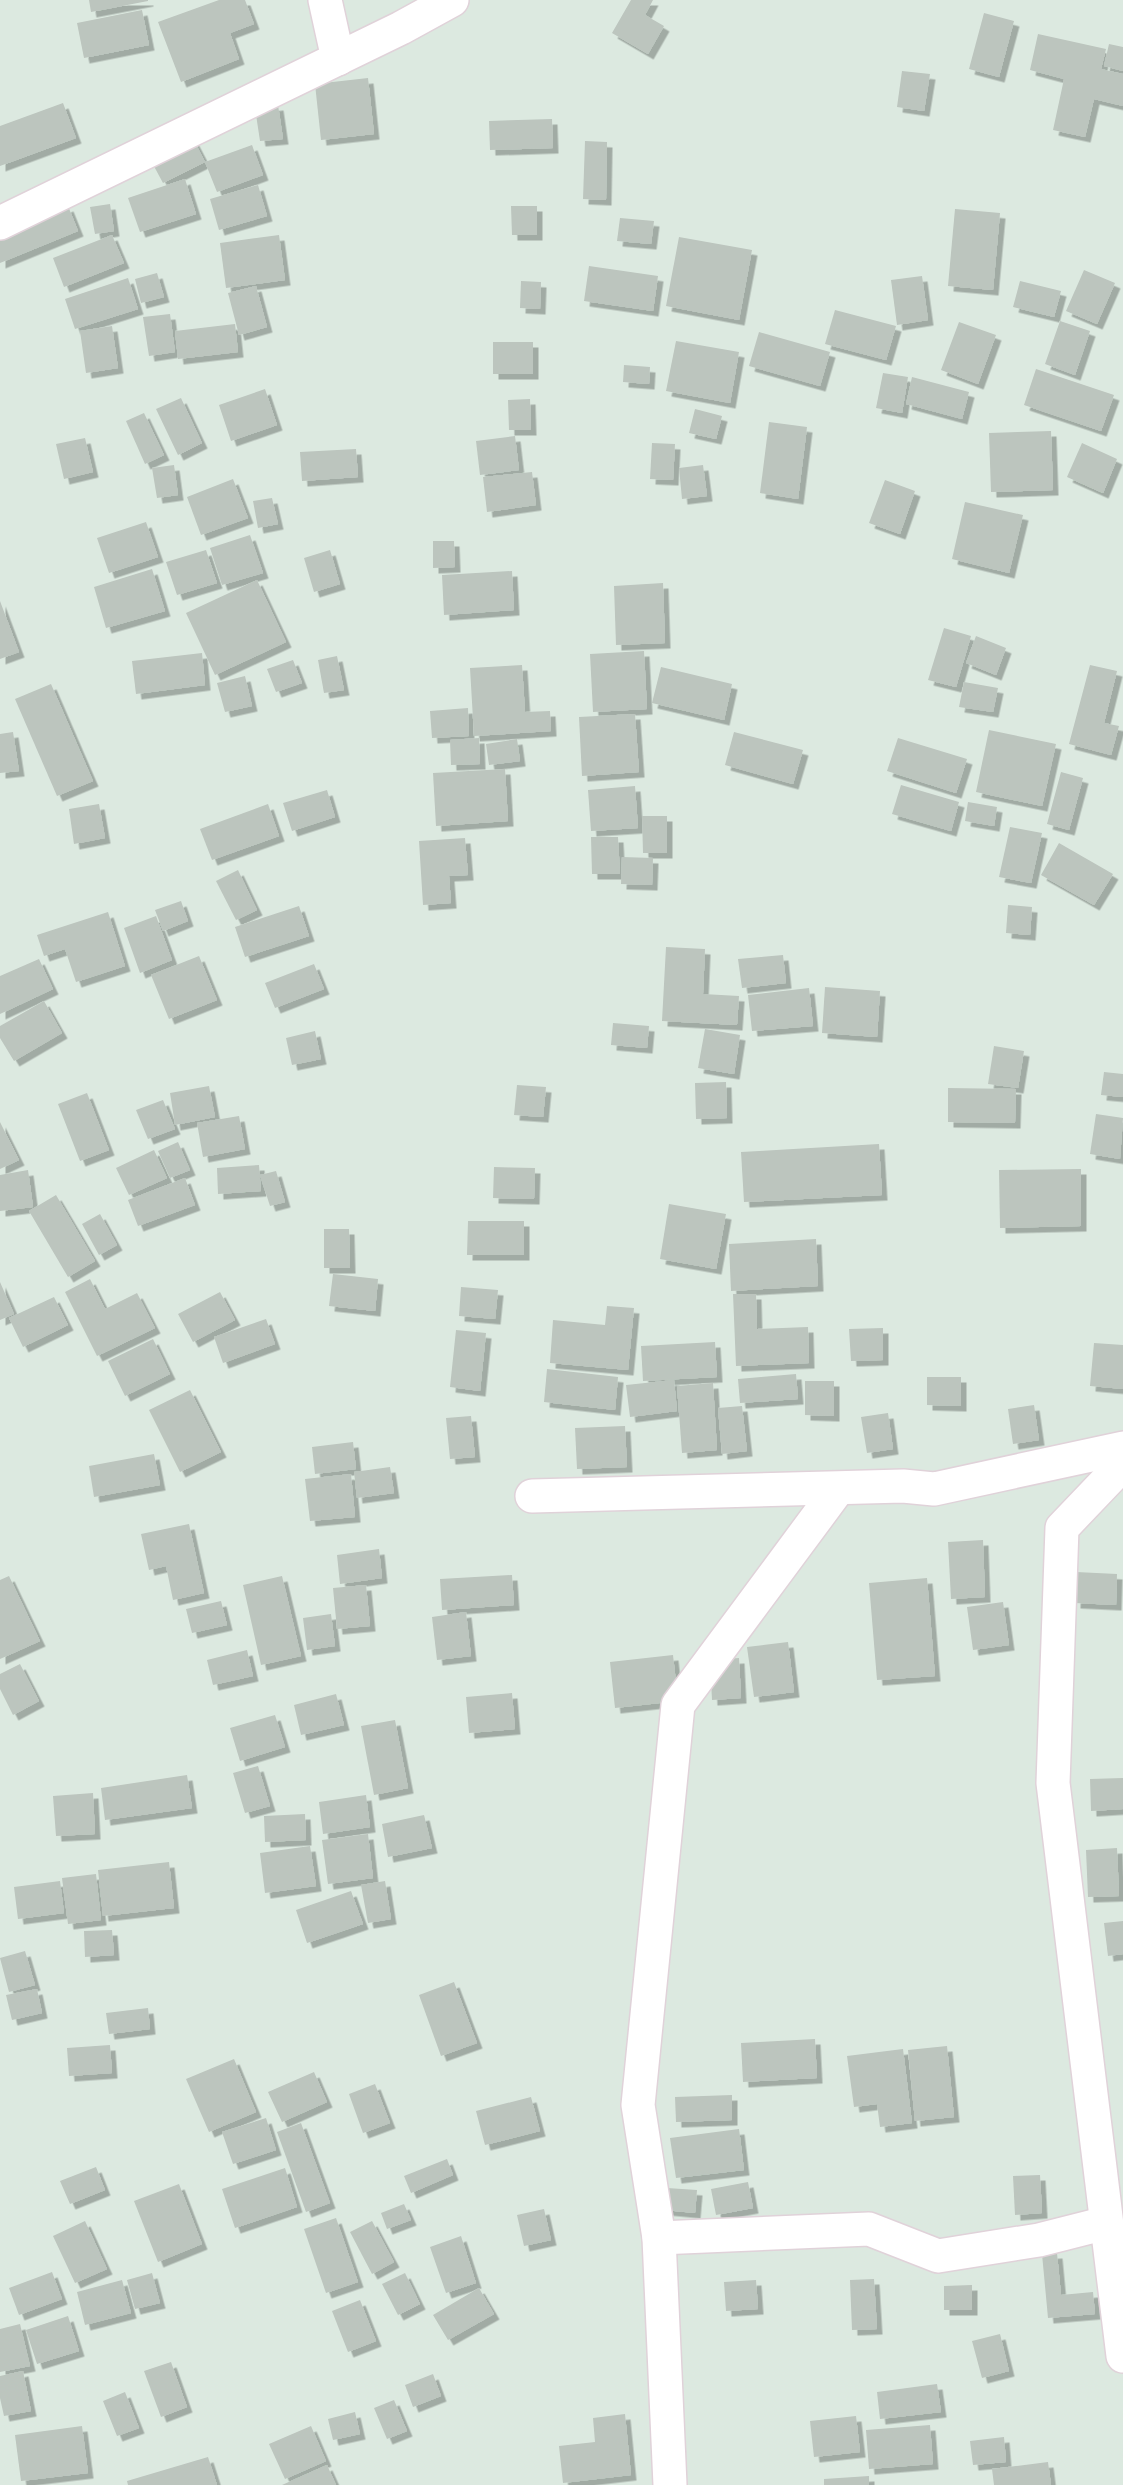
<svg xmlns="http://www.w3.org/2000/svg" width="1123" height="2485" font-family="Roboto,sans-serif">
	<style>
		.building { fill: #bcc5be; filter: url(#shadow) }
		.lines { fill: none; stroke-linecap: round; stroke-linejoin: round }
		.minor-casing { stroke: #e0d2d9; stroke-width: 36 }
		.minor { stroke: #fff; stroke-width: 33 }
	</style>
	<defs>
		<filter id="shadow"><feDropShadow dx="5.5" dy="5.5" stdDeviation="0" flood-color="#0004"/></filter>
	</defs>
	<rect width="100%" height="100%" fill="#dce9e0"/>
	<g class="building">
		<path d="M89,0H148V1L91,12Z"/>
		<path d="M219,0H245L254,24L230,33L239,59L181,82L158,22Z"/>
		<path d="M631,0H653L645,15L664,26L648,54L612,33Z"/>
		<path d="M142,10L149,45L84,58L77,23Z"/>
		<path d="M984,13L1014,21L999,77L969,69Z"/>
		<path d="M1038,34L1106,49L1101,69L1123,74V106L1094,99L1085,137L1053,130L1064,79L1030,70Z"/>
		<path d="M1109,44L1123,47V71L1104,66Z"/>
		<path d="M902,71L930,74L924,111L897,107Z"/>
		<path d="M368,78L374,134L321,140L315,84Z"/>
		<path d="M63,103L76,138L0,166V126Z"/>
		<path d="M278,105L283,139L260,141L255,108Z"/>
		<path d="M552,119L553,148L490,150L489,121Z"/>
		<path d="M191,135L205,162L163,183L149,157Z"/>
		<path d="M585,141L607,142L606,200L583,199Z"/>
		<path d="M252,145L263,175L217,192L205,162Z"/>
		<path d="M185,179L196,214L140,232L128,198Z"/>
		<path d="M258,185L267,216L219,230L210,199Z"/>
		<path d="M110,204L114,231L95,234L90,207Z"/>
		<path d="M68,206L78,231L0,263V234Z"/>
		<path d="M511,206H537V235H512Z"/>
		<path d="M955,209L1000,213L993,290L948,286Z"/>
		<path d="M620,218L654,221L651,244L617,241Z"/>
		<path d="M112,235L124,263L64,287L53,258Z"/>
		<path d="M279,235L285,280L226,288L220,243Z"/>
		<path d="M679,237L752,250L739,320L666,306Z"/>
		<path d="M589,266L658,276L653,311L584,301Z"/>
		<path d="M1084,270L1115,283L1097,324L1066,311Z"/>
		<path d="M157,273L164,297L141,303L135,279Z"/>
		<path d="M922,276L928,320L897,325L891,280Z"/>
		<path d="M128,278L138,309L75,329L65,299Z"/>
		<path d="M521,281L541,282L540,309L520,308Z"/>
		<path d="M1020,281L1061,291L1054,317L1013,307Z"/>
		<path d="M256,286L267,327L239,335L228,293Z"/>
		<path d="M835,310L896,326L886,360L825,344Z"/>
		<path d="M170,314L175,352L149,356L143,317Z"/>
		<path d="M1060,321L1090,331L1075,375L1045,364Z"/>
		<path d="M959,322L996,335L978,384L941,370Z"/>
		<path d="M235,324L238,352L178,359L175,331Z"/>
		<path d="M112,326L118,368L86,373L80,331Z"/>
		<path d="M759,332L830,352L820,386L749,366Z"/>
		<path d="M676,341L739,352L730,403L666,391Z"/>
		<rect x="493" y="342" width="40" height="32"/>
		<path d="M624,365L650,367L649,384L623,382Z"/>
		<path d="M1036,369L1114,395L1101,431L1024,405Z"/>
		<path d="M883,373L908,377L902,413L876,408Z"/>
		<path d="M912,377L969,392L962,419L906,404Z"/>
		<path d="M265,389L277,425L231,441L219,405Z"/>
		<path d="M181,398L202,443L178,455L156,409Z"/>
		<path d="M530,399L531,430H509L508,400Z"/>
		<path d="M695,409L722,416L716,439L689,433Z"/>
		<path d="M144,413L164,455L145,464L126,421Z"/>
		<path d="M769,422L807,427L798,499L760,493Z"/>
		<path d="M1051,431L1053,490L991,492L989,433Z"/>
		<path d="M515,436L519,470L480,475L476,441Z"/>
		<path d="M85,438L93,472L64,479L56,444Z"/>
		<path d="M652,443L675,444L673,480L650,479Z"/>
		<path d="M1082,443L1117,459L1103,493L1067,477Z"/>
		<path d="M356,449L358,477L302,481L300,452Z"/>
		<path d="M174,465L178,495L157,498L152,468Z"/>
		<path d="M703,465L707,496L682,499L679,468Z"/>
		<path d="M532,472L536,505L487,512L483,477Z"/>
		<path d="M233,479L248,518L201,535L187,497Z"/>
		<path d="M885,480L915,491L900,534L869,523Z"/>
		<path d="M272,498L278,524L258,528L253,501Z"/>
		<path d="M965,502L1023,515L1009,573L952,559Z"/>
		<path d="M146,522L158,557L109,573L97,538Z"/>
		<path d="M250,535L263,573L222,585L210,548Z"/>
		<path d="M433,541H454L455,567L433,568Z"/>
		<path d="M206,550L217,583L177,595L166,562Z"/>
		<path d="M330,550L340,584L314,592L304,558Z"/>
		<path d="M152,569L165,611L106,628L94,587Z"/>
		<path d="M512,571L514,610L444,615L442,575Z"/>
		<path d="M257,580L286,642L215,675L186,613Z"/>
		<path d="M663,583L665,643L616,645L614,586Z"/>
		<path d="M0,601L19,652L0,659Z"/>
		<path d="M944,628L971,636L956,687L928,680Z"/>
		<path d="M976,636L1006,648L996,675L966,663Z"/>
		<path d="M644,651L647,709L593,712L590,654Z"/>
		<path d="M202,653L205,685L136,694L132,661Z"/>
		<path d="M337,656L344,690L324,693L318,660Z"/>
		<path d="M293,660L302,683L276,692L267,669Z"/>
		<path d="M522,665L525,712L550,711L551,731L474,736L470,668Z"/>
		<path d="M1090,665L1117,671L1104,723L1119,726L1111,755L1069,744Z"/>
		<path d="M661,667L732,684L724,720L652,703Z"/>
		<path d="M245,676L252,706L225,712L217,683Z"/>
		<path d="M964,682L998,688L993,712L959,707Z"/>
		<path d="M51,684L93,781L57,796L15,699Z"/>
		<path d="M468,708L469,736L432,738L430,711Z"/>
		<path d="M635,714L639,772L582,776L579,717Z"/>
		<path d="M989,730L1056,744L1042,806L976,792Z"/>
		<path d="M13,732L19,771L0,773V734Z"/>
		<path d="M734,732L803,750L793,784L725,765Z"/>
		<path d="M479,738L480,764L451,765L450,740Z"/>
		<path d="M898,738L967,759L956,793L887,771Z"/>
		<path d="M517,739L520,761L489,765L486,744Z"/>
		<path d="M505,769L508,821L436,826L433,773Z"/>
		<path d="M1061,772L1083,778L1069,830L1047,824Z"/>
		<path d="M901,785L959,802L951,831L892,814Z"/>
		<path d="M635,786L638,828L591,831L588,790Z"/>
		<path d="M327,790L335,817L292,831L283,803Z"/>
		<path d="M968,802L997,807L994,826L965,821Z"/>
		<path d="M99,804L105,838L74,844L69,809Z"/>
		<path d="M268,804L279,836L212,860L200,829Z"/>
		<path d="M642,816H667V853H643Z"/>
		<path d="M1010,827L1042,833L1031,883L999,877Z"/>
		<path d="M591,837H618L620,874H592Z"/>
		<path d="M465,838L468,875L449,876L451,903L423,905L419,841Z"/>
		<path d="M1059,843L1113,874L1094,905L1041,875Z"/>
		<path d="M622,857L653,858L652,885L621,884Z"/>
		<path d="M238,870L257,910L236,920L216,881Z"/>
		<path d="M181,901L188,921L163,931L155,910Z"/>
		<path d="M1008,905L1032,907L1030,935L1006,933Z"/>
		<path d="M299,906L309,936L245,957L235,927Z"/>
		<path d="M108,912L125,966L76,982L65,949L44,956L37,935Z"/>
		<path d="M156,916L172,960L140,973L124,928Z"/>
		<path d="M666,947L705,949L703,994L739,996L737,1025L662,1021Z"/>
		<path d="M783,955L786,983L742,988L738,959Z"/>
		<path d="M199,956L217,1000L169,1019L151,975Z"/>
		<path d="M39,959L53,989L0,1014V976Z"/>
		<path d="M314,964L324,989L275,1008L265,983Z"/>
		<path d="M825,987L880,991L877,1037L822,1033Z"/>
		<path d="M809,988L813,1026L752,1031L748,995Z"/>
		<path d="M44,1001L62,1033L14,1061L0,1038V1026Z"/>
		<path d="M613,1023L649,1026L647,1048L611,1045Z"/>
		<path d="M705,1029L740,1035L734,1074L698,1068Z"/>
		<path d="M315,1031L321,1059L292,1065L286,1038Z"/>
		<path d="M994,1046L1024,1051L1018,1088L988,1084Z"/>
		<path d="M1104,1072L1123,1074V1097L1101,1095Z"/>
		<path d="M726,1082L727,1118L696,1119L695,1083Z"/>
		<path d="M517,1085L546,1087L543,1117L514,1115Z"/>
		<path d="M209,1086L215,1117L175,1125L170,1093Z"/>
		<path d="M948,1088L1016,1089L1015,1123L948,1122Z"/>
		<path d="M87,1093L109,1150L80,1161L58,1104Z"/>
		<path d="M163,1100L175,1129L148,1139L136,1110Z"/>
		<path d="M1096,1114L1123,1118L1120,1159L1090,1154Z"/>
		<path d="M239,1116L245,1149L203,1157L197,1123Z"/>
		<path d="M0,1122L19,1160L0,1169Z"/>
		<path d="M178,1142L190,1170L170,1178L158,1151Z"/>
		<path d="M879,1144L882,1195L744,1202L741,1152Z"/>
		<path d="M154,1150L167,1178L129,1195L116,1168Z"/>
		<path d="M259,1165L261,1191L218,1194L217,1168Z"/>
		<path d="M494,1167L535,1168L534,1199L493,1198Z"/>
		<path d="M1081,1169V1226L1000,1228L999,1170Z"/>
		<path d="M28,1170L33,1207L0,1211V1175Z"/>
		<path d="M276,1171L285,1202L270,1206L260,1175Z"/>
		<path d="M185,1178L195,1205L138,1226L128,1200Z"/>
		<path d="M56,1195L95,1261L68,1277L29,1211Z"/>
		<path d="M669,1204L726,1214L716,1269L660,1259Z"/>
		<path d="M100,1214L117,1245L99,1255L82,1224Z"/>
		<path d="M468,1221H524V1255H467Z"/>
		<path d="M324,1229H349L350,1268H324Z"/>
		<path d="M816,1239L818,1286L731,1291L729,1244Z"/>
		<path d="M333,1274L378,1279L375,1311L329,1306Z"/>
		<path d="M90,1279L105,1309L137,1293L155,1328L97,1356L65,1292Z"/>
		<path d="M0,1282L14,1314L0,1320Z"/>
		<path d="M461,1287L498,1290L495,1319L459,1316Z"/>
		<path d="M220,1292L235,1320L193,1342L178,1314Z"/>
		<path d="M733,1294H756L757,1329L808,1327L809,1363L736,1366Z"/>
		<path d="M54,1297L68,1325L23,1347L9,1318Z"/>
		<path d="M607,1306L634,1308L628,1370L550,1363L553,1320L605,1325Z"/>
		<path d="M266,1319L275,1344L223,1363L214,1337Z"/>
		<path d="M883,1328V1360L851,1361L849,1329Z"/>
		<path d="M456,1330L486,1333L480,1391L450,1387Z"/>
		<path d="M153,1339L170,1374L125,1396L108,1361Z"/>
		<path d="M715,1342L717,1377L643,1381L641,1346Z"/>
		<path d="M1094,1343L1123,1345V1389L1090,1386Z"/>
		<path d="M547,1369L618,1377L615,1410L544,1402Z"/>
		<path d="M796,1374L798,1399L740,1403L738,1379Z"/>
		<path d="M927,1377H961V1406L927,1405Z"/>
		<path d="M674,1380L677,1411L630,1417L626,1385Z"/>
		<path d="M805,1381H834V1416L805,1415Z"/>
		<path d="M713,1383L717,1450L682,1453L677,1386Z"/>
		<path d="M190,1390L221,1452L180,1472L149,1410Z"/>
		<path d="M1034,1405L1039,1440L1013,1444L1008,1409Z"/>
		<path d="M742,1406L747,1451L722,1454L718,1408Z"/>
		<path d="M888,1413L893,1449L867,1453L861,1417Z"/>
		<path d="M471,1416L475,1457L450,1459L446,1418Z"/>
		<path d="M625,1426L627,1467L577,1469L575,1428Z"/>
		<path d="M353,1442L356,1469L315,1474L312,1447Z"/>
		<path d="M154,1454L160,1485L94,1497L89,1466Z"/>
		<path d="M390,1467L394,1493L357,1498L354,1472Z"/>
		<path d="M351,1474L355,1517L310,1521L305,1479Z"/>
		<path d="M189,1524L204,1593L173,1600L166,1566L149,1570L141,1534Z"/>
		<path d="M983,1540L985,1597L951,1599L948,1542Z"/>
		<path d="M379,1549L382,1578L340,1584L337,1555Z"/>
		<path d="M1076,1572L1117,1574L1116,1605L1075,1603Z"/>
		<path d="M512,1575L514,1605L442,1610L440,1579Z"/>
		<path d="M9,1576L40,1641L0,1659V1580Z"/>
		<path d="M282,1576L301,1656L261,1665L243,1585Z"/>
		<path d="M927,1578L935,1676L877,1680L869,1583Z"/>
		<path d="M366,1585L370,1626L337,1629L333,1588Z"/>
		<path d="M221,1601L227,1625L192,1633L186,1609Z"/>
		<path d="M1003,1602L1009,1645L973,1650L967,1607Z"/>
		<path d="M466,1612L471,1656L437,1660L432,1617Z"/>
		<path d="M331,1614L335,1646L307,1650L303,1618Z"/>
		<path d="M788,1642L794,1692L754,1697L747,1647Z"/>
		<path d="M247,1650L253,1676L213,1685L207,1660Z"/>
		<path d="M673,1655L678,1701L615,1708L610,1662Z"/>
		<path d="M739,1658L741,1698L712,1700L710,1660Z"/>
		<path d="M20,1664L39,1701L13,1715L0,1689V1674Z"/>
		<path d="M512,1693L515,1729L469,1733L466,1697Z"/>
		<path d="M336,1694L344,1725L301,1735L294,1705Z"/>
		<path d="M275,1715L285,1747L240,1761L230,1728Z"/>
		<path d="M395,1720L408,1788L374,1795L361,1726Z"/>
		<path d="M258,1766L270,1806L245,1813L233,1773Z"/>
		<path d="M187,1775L192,1808L105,1820L101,1788Z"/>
		<path d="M1123,1778V1809L1091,1811L1090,1779Z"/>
		<path d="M93,1793L95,1834L56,1836L53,1796Z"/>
		<path d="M366,1795L370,1827L323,1834L319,1802Z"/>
		<path d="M305,1814L306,1840L265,1842L264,1816Z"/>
		<path d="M424,1815L432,1848L388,1857L382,1824Z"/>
		<path d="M368,1834L373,1878L328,1884L322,1840Z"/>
		<path d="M310,1846L316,1886L265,1893L260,1853Z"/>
		<path d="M1117,1848L1119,1896L1088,1897L1086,1850Z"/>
		<path d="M169,1862L174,1908L103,1916L98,1870Z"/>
		<path d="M96,1874L101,1920L68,1924L62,1878Z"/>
		<path d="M60,1881L64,1913L18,1919L14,1887Z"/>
		<path d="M385,1881L391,1919L368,1923L361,1885Z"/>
		<path d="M351,1891L363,1924L307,1943L296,1910Z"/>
		<path d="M1123,1921V1954L1108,1956L1104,1923Z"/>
		<path d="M112,1930L114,1955L85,1957L84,1931Z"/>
		<path d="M25,1951L35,1985L9,1992L0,1958Z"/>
		<path d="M454,1982L477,2043L441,2056L419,1995Z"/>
		<path d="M37,1989L42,2013L12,2020L6,1995Z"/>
		<path d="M148,2008L150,2029L109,2034L106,2013Z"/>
		<path d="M815,2039L817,2078L743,2082L741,2043Z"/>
		<path d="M110,2045L112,2073L69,2076L67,2048Z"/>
		<path d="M947,2046L954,2117L915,2121L908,2050Z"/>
		<path d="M903,2049L912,2123L880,2127L877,2104L854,2107L847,2056Z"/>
		<path d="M234,2059L256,2112L209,2132L186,2079Z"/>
		<path d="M314,2072L327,2102L282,2122L268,2092Z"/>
		<path d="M375,2084L390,2123L363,2133L349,2094Z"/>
		<path d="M732,2095V2120L676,2122L675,2097Z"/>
		<path d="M531,2097L540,2131L485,2145L476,2111Z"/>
		<path d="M266,2118L276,2150L233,2164L222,2132Z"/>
		<path d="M301,2123L330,2203L306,2212L277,2132Z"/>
		<path d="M739,2129L744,2170L676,2178L670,2138Z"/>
		<path d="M447,2159L453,2175L411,2193L404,2176Z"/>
		<path d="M96,2167L105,2190L70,2204L60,2181Z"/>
		<path d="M285,2168L297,2207L235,2228L222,2189Z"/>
		<path d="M1040,2175L1042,2213L1015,2215L1013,2176Z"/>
		<path d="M748,2182L753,2208L716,2215L711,2189Z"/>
		<path d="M179,2184L202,2244L158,2262L134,2201Z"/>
		<path d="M667,2188L697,2190L695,2213L664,2210Z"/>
		<path d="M404,2204L411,2220L387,2229L381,2213Z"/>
		<path d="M544,2209L551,2240L524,2246L517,2215Z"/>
		<path d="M336,2218L358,2282L326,2293L304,2229Z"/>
		<path d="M85,2221L107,2269L75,2283L53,2236Z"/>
		<path d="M372,2221L394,2262L372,2274L350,2232Z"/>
		<path d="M461,2236L476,2283L446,2293L430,2247Z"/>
		<path d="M1057,2253L1061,2295L1093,2292L1095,2314L1048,2318L1042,2254Z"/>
		<path d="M52,2272L62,2299L19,2315L9,2288Z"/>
		<path d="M152,2273L160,2303L135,2309L127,2280Z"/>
		<path d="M405,2273L420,2304L398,2315L382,2284Z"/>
		<path d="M874,2279L877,2329L852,2330L850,2280Z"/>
		<path d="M122,2280L131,2313L85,2325L77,2292Z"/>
		<path d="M756,2280L758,2309L726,2311L724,2282Z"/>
		<path d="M972,2285V2310H944V2286Z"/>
		<path d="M479,2288L494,2314L448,2340L433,2315Z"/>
		<path d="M360,2300L376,2341L348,2352L332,2311Z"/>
		<path d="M68,2316L79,2351L37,2364L26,2330Z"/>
		<path d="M20,2324L30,2366L0,2372V2329Z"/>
		<path d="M1000,2334L1009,2371L982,2378L972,2341Z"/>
		<path d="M171,2362L187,2407L161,2417L144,2371Z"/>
		<path d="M23,2371L31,2411L4,2416L0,2398V2376Z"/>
		<path d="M433,2374L441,2396L413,2407L405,2385Z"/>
		<path d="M937,2384L941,2412L880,2419L877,2392Z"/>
		<path d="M125,2392L139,2428L117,2436L103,2401Z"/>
		<path d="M394,2400L407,2431L387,2439L374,2408Z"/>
		<path d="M355,2412L360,2434L333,2440L328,2419Z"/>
		<path d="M625,2414L631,2475L563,2483L559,2446L595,2442L593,2418Z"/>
		<path d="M856,2416L860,2452L814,2457L810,2421Z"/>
		<path d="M930,2425L933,2464L869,2469L866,2430Z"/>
		<path d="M82,2426L88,2473L21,2481L15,2435Z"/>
		<path d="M311,2426L326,2461L285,2479L269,2444Z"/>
		<path d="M1004,2437L1006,2462L973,2465L970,2441Z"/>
		<path d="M208,2457L217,2485H128L127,2481Z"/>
		<path d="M1048,2462L1051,2485H994L992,2469Z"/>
		<path d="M327,2465L336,2485H282Z"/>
		<path d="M869,2476V2485H824V2479Z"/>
	</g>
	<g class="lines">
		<defs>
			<g id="minor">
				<path d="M325,0L338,59"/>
				<path d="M0,223L401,28L452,0"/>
				<path d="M1123,1464L1062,1528L1053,1783L1123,2356"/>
				<path d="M532,1496L903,1486L934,1489L1123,1448"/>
				<path d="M659,2238L869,2229L938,2256L1039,2240L1106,2223"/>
				<path d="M670,2485L659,2238L638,2105L678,1705L838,1489"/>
			</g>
		</defs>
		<use href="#minor" class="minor-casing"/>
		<use href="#minor" class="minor"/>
	</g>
</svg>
